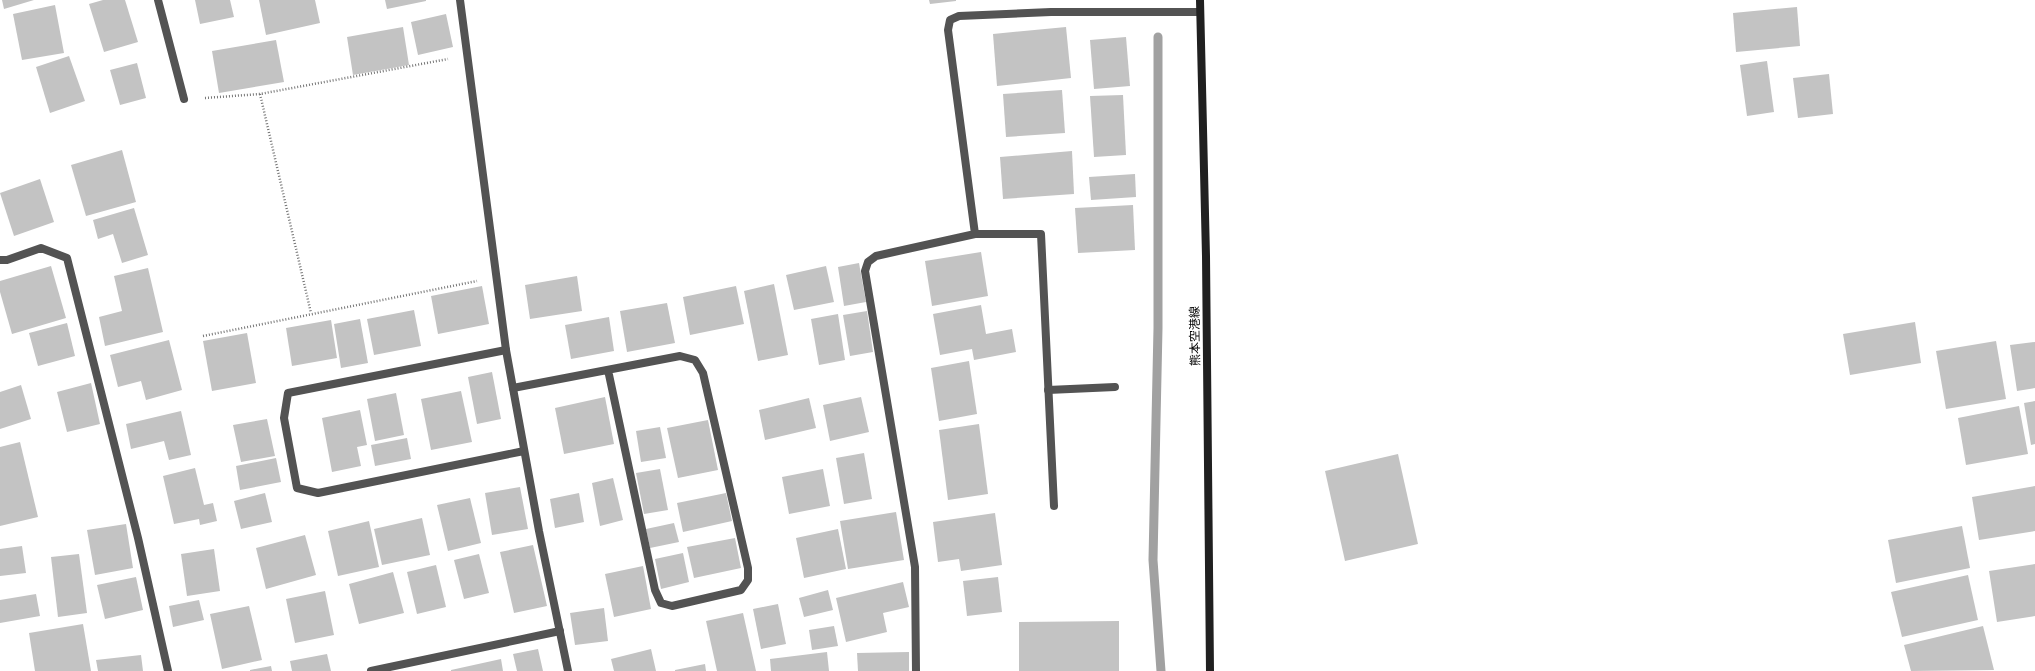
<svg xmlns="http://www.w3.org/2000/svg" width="2035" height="671" font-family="Raleway,'Noto Sans JP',sans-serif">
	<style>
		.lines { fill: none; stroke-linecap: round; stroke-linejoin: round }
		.stream { stroke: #a1a1a1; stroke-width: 9 }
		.building { fill: #c3c3c3 }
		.path { stroke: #757575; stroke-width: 2.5; stroke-dasharray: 1 2; stroke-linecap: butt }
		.minor { stroke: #535353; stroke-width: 8 }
		.secondary { stroke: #202020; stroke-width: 8 }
		.labels { text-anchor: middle; stroke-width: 3; stroke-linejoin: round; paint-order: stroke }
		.street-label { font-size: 12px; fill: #000; stroke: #fff }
	</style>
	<rect width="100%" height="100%" fill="#fff"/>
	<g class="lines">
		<path class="stream" d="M1158,37V328L1153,560L1161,671"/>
	</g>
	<g class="building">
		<path d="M2,0H34L4,9Z"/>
		<path d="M103,0H125L138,42L104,52L89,4Z"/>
		<path d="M195,0H230L234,17L200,24Z"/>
		<path d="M259,0H315L320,23L266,35Z"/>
		<path d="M385,0H426V1L387,9Z"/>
		<path d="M929,0H956V1L930,4Z"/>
		<path d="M55,5L64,53L22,60L13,14Z"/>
		<path d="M1797,7L1800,46L1736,52L1733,13Z"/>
		<path d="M446,14L453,47L418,55L411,22Z"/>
		<path d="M403,27L409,65L353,75L347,37Z"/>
		<path d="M1066,27L1071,78L997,86L993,34Z"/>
		<path d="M1126,37L1130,86L1094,89L1090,40Z"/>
		<path d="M276,40L284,82L219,93L212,51Z"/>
		<path d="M69,56L85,101L50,113L36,67Z"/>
		<path d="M1767,61L1774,112L1747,116L1740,65Z"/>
		<path d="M137,63L146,98L120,105L110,70Z"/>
		<path d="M1829,74L1833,114L1798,118L1793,78Z"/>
		<path d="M1062,90L1065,133L1006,137L1003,94Z"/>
		<path d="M1123,95L1126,155L1094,157L1090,96Z"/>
		<path d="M122,150L136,202L86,216L71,165Z"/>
		<path d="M1072,151L1074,194L1003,199L1000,157Z"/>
		<path d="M1135,174L1136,197L1091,200L1089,177Z"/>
		<path d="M40,179L54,222L14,236L0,193Z"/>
		<path d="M1133,205L1135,250L1078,253L1075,208Z"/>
		<path d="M134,208L148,255L122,263L113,234L98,239L93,220Z"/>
		<path d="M981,252L988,296L932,306L925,261Z"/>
		<path d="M859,263L866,302L844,306L838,267Z"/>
		<path d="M51,266L66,318L12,334L0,292V281Z"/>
		<path d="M826,266L834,302L794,310L786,275Z"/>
		<path d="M148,268L163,332L105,346L99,317L122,311L114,276Z"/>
		<path d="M577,276L582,311L530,319L525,285Z"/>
		<path d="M774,284L788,355L758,361L744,291Z"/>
		<path d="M482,286L489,324L438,334L431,296Z"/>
		<path d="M736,286L744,324L690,335L683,297Z"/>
		<path d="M667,303L675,343L627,352L620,311Z"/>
		<path d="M981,305L986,334L1012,329L1016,352L974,360L972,349L940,355L933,314Z"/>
		<path d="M414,310L421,346L374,355L367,319Z"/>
		<path d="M867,311L873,352L850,356L843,315Z"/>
		<path d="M838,314L845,360L819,365L811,319Z"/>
		<path d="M609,317L614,351L571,359L565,325Z"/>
		<path d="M360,319L368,363L341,368L334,324Z"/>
		<path d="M331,320L337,358L292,366L286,328Z"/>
		<path d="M1915,322L1921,363L1850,375L1843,334Z"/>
		<path d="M67,323L75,356L38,366L29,333Z"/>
		<path d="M247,333L256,383L212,391L203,341Z"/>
		<path d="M169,340L182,390L146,400L141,381L118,387L110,355Z"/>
		<path d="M1996,341L2006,399L1946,409L1936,351Z"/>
		<path d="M2035,342V388L2017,391L2010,345Z"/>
		<path d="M969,361L977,414L939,421L931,368Z"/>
		<path d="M492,372L501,419L477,424L468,377Z"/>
		<path d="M91,383L100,424L67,432L57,392Z"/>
		<path d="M21,385L31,419L0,429V392Z"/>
		<path d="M461,391L472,442L431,450L421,399Z"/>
		<path d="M396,393L404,435L375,441L367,399Z"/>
		<path d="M605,397L614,444L564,454L555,408Z"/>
		<path d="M861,397L869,432L830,441L823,405Z"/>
		<path d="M809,398L816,428L765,440L759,410Z"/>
		<path d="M2035,401V444L2031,445L2024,403Z"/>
		<path d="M2019,406L2028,454L1966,465L1958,418Z"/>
		<path d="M360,410L367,445L357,447L361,466L332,472L322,418Z"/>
		<path d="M181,411L191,455L169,460L164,441L131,449L126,424Z"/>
		<path d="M267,419L275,456L241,462L233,425Z"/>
		<path d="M708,420L718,470L678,478L667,428Z"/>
		<path d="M979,424L988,494L948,500L939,430Z"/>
		<path d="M660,427L666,458L641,462L636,431Z"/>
		<path d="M407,438L411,459L375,466L371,445Z"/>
		<path d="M20,442L38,517L0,526V447Z"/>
		<path d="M864,453L872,499L844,504L836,458Z"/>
		<path d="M1398,454L1418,544L1345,561L1325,471Z"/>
		<path d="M276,458L281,482L240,490L236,466Z"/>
		<path d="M195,468L204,505L213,503L217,521L200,525L199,519L174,524L163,476Z"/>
		<path d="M660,469L668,510L644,514L636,473Z"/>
		<path d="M823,469L830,506L789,514L782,477Z"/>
		<path d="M613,478L623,520L600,526L592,483Z"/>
		<path d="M2035,486V531L1979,540L1972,497Z"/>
		<path d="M520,487L528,529L492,535L485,493Z"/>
		<path d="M265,493L272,522L241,529L234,501Z"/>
		<path d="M579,493L584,522L555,528L550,499Z"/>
		<path d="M726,493L732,521L683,532L677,503Z"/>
		<path d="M470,498L481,543L448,551L437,505Z"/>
		<path d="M896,512L904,560L848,569L840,521Z"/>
		<path d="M995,513L1002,565L961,571L959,559L938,562L933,522Z"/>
		<path d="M422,518L430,555L382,565L374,529Z"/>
		<path d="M369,521L379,567L338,576L328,531Z"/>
		<path d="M674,523L679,542L650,548L646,529Z"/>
		<path d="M126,524L133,568L95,575L87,530Z"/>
		<path d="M1962,526L1970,568L1896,583L1888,540Z"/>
		<path d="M838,529L846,569L804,578L796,538Z"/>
		<path d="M305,535L316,575L266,589L256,548Z"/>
		<path d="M735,538L741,568L694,578L687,547Z"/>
		<path d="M533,545L547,606L514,613L500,552Z"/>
		<path d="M22,546L26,573L0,576V549Z"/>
		<path d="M214,549L220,591L187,596L181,554Z"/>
		<path d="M683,553L689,582L661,589L655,559Z"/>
		<path d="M79,554L87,613L58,617L51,557Z"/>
		<path d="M479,554L489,593L464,599L454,560Z"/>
		<path d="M2035,564V616L1997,622L1989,571Z"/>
		<path d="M436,565L446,607L417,614L407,572Z"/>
		<path d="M643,566L651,609L614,617L605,574Z"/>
		<path d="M393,572L404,613L359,624L349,584Z"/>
		<path d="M1968,575L1978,620L1902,637L1891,592Z"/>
		<path d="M136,577L143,610L105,619L97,585Z"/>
		<path d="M998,577L1002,612L967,616L963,581Z"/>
		<path d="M903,582L909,607L883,613L887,632L846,642L836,598Z"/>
		<path d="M828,590L833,610L804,617L799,598Z"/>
		<path d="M325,591L334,635L295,643L286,599Z"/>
		<path d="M36,594L40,616L0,623V600Z"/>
		<path d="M199,600L204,620L173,627L169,606Z"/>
		<path d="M778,604L786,644L761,649L753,609Z"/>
		<path d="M249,606L262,660L222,669L210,614Z"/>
		<path d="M604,608L608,641L575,645L570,613Z"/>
		<path d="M743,613L756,671H717L706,621Z"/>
		<path d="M1119,621V671H1019V622Z"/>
		<path d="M83,624L91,671H35L29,633Z"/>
		<path d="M834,626L838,646L812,650L809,630Z"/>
		<path d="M1983,626L1994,670L1911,671L1904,645Z"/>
		<path d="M538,649L543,671H517L513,654Z"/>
		<path d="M651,649L656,671H614L611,659Z"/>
		<path d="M827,652L829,671H771L770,659Z"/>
		<path d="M909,652V671H858L857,653Z"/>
		<path d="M327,654L331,671H292L290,661Z"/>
		<path d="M141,655L143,671H98L96,660Z"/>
		<path d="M501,659L503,671H451V670Z"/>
		<path d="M705,664L706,671H675V670Z"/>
		<path d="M271,666L272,671H250V670Z"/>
	</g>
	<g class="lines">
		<g class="path">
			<path d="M260,94L311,313"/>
			<path d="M205,98L260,94L448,59"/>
			<path d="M203,336L477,281"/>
		</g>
		<g class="minor">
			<path d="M158,0L184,99"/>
			<path d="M460,0L506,350L539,531L568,671"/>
			<path d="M975,234H1041L1054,506"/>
			<path d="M0,260H7L41,248L67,258L138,538L168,671"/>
			<path d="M506,350L288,393L284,418L297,488L318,493L524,451"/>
			<path d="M513,388L680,356L695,360L703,373L748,568V580L741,590L672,606L661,603L655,590L608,370"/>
			<path d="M1048,390L1115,387"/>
			<path d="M371,671L560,631"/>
			<path d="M916,671L915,567L865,271L868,262L876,256L975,234L948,30L950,20L959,16L1051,12H1200"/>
		</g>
		<path class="secondary" d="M1200,0L1206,256L1210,671"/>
	</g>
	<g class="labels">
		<g class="street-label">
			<text transform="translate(1195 336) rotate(-91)" y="4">熊本空港線</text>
		</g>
	</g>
</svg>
